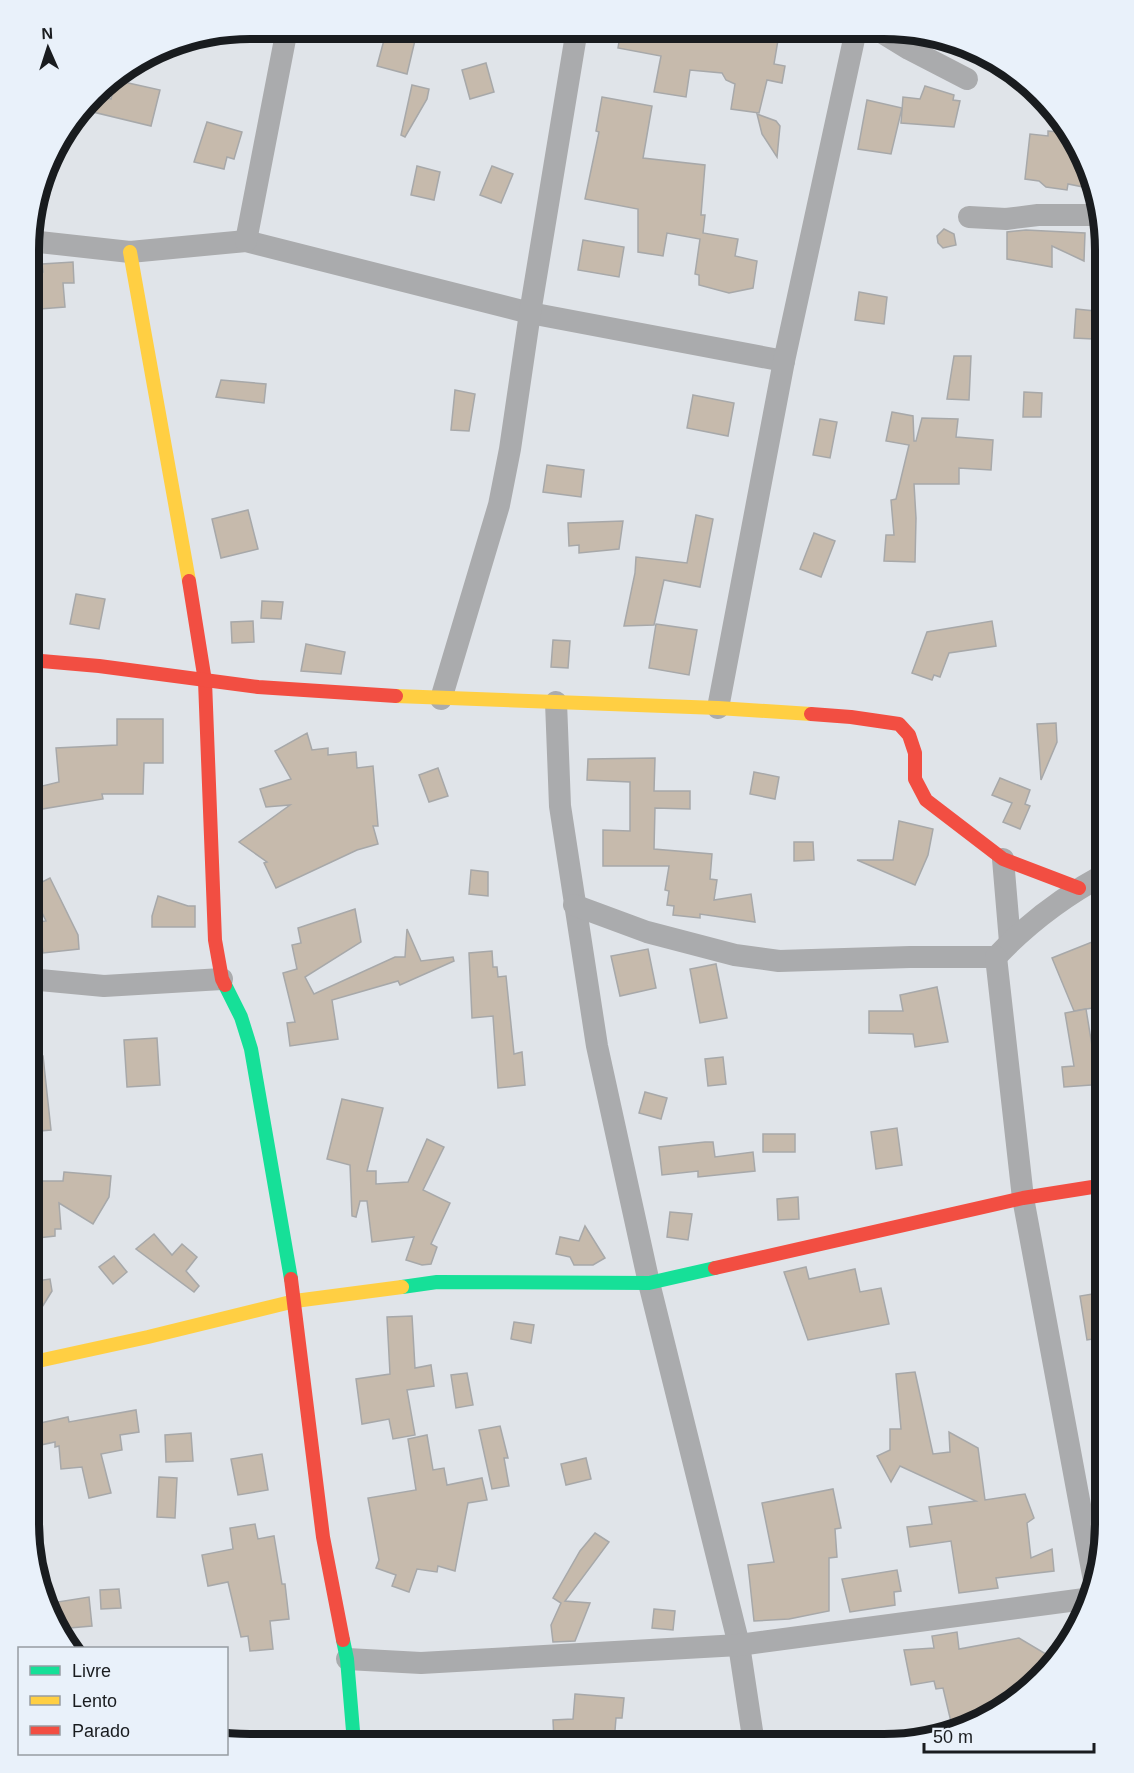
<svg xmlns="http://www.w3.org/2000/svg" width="1134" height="1773" font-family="Arial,sans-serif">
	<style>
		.building { fill: #c6baac; stroke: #a7a8a9; stroke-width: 1.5 }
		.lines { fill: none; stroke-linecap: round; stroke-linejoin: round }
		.street { stroke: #aaabad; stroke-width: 22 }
		.fast { stroke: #16e098; stroke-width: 14 }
		.slow { stroke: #ffcf43; stroke-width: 14 }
		.jam { stroke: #f24e42; stroke-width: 14 }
		.rim { fill: none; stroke: #191c1f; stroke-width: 8 }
	</style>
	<rect width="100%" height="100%" fill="#e0e4e9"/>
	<g class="building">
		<path d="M387,29L416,36L407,74L377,66Z"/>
		<path d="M621,30H747L746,34L778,40L774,64L785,66L782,83L767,80L759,113L731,109L735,84L726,80L722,73L690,70L686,97L654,92L661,56L618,48Z"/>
		<path d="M486,63L494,92L470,99L462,70Z"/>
		<path d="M115,80L160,90L151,126L93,112L90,102L95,95L111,99Z"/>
		<path d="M412,85L429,89L427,99L405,137L401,135Z"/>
		<path d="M925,86L954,95L953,100L960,101L954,127L901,123L903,97L920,99Z"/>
		<path d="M602,97L652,106L643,158L705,165L701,215H705L703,233L738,239L735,256L757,261L753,288L729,293L699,285V275L695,274L700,239L667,233L663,256L638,252V209L585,199L599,132L596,131Z"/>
		<path d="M867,100L902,108L891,154L858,149Z"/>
		<path d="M757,114L776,121L780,126L777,157L762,134Z"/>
		<path d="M207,122L242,132L234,159L227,157L224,169L194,162Z"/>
		<path d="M1048,131L1070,133L1088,165L1093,189L1068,184L1067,190L1046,187L1039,181L1025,179L1030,134L1048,136Z"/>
		<path d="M417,166L440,172L434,200L411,195Z"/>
		<path d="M492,166L513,174L501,203L480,195Z"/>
		<path d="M944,229L954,234L956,245L943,248L938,243L937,236Z"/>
		<path d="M1026,230L1085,233L1084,261L1052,246V267L1007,259V232Z"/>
		<path d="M583,240L624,247L619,277L578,270Z"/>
		<path d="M73,262L74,283H63L65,307L40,309L39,291H30V272H43L42,264Z"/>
		<path d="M859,292L887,297L884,324L855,320Z"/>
		<path d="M1076,309L1095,311L1093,339L1074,338Z"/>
		<path d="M954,356H971L969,400L947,399Z"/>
		<path d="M221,380L266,384L264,403L216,397Z"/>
		<path d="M455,390L475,394L469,431L451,430Z"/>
		<path d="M1024,392L1042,393L1041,417H1023Z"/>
		<path d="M693,395L734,403L728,436L687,428Z"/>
		<path d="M892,412L913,416L914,441H916L922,418L958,419L956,437L993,440L991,470L959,468V484H914L916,518L915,562L884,561L886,535H894L891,500L896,499L909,445L886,441Z"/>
		<path d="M820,419L837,422L830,458L813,455Z"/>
		<path d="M547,465L584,470L581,497L543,492Z"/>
		<path d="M248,510L258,549L221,558L212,519Z"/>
		<path d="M696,515L713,519L700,587L664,580L654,625L624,626L635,573L636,557L687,563Z"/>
		<path d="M623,521L619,549L579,553V545L569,546L568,523Z"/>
		<path d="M814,533L835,541L821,577L800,569Z"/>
		<path d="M76,594L105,599L99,629L70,624Z"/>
		<path d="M262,601L283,602L281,619L261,618Z"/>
		<path d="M253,621L254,642L232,643L231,622Z"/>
		<path d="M992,621L996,646L949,653L940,677L934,675L932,680L912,673L927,632Z"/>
		<path d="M656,624L697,630L689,675L649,668Z"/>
		<path d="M553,640L570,641L568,668L551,667Z"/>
		<path d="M306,644L345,652L341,674L301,671Z"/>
		<path d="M117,719H163V763H144L143,794H102L103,799L30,811V789L59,782L56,748L117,745Z"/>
		<path d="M1056,723L1057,742L1041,780L1037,724Z"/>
		<path d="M307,733L312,750L328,748V755L356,752L357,768L373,766L378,826H373L378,844L357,850L276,888L264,863L267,862L239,842L290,805L266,807L260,789L291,779L275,751Z"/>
		<path d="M655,758L654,791H690V809L655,808L654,849L712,854L710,879L717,880L714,900L751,894L755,922L700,914V918L673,915L674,906L667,905L669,891L665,890L669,866H603V830L630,831V782L587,780L588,759Z"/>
		<path d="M438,768L448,796L429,802L419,775Z"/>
		<path d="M754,772L779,777L775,799L750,794Z"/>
		<path d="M1000,778L1030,790L1025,804L1030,806L1020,829L1003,822L1012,803L992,795Z"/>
		<path d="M899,821L933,829L928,855L915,885L857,860H893Z"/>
		<path d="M794,842H813L814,860L794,861Z"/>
		<path d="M471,870L488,872V896L469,894Z"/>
		<path d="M50,878L78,935L79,949L43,953L39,922L46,921L30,888Z"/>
		<path d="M158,896L188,906H195V927H152V916Z"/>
		<path d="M355,909L361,942L305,977L314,994L395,957H405L407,929L421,961L453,957L454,961L400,985L398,981L332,1000L338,1039L290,1046L287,1023L295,1022L283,973L297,969L292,945L301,943L298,928Z"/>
		<path d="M1097,940L1105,991V1006L1074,1011L1052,958Z"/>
		<path d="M648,949L656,988L620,996L611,956Z"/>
		<path d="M492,951L493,967H497L498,977L506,976L514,1054L522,1052L525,1085L498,1088L493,1016L472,1018L469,953Z"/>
		<path d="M716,964L727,1018L700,1023L690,969Z"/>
		<path d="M937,987L948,1042L915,1047L913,1034L869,1033V1011H903L900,995Z"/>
		<path d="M1086,1009L1095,1064L1105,1063V1084L1064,1087L1062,1067L1074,1066L1065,1013Z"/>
		<path d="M157,1038L160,1085L127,1087L124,1040Z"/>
		<path d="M29,1056H43L51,1130L29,1132Z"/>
		<path d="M723,1057L726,1084L708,1086L705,1059Z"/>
		<path d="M645,1092L667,1098L661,1119L639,1113Z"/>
		<path d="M342,1099L383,1108L367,1171H376V1184L408,1182L427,1139L444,1147L423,1190L450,1203L431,1244L437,1247L431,1264L422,1265L406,1260L414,1237L372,1242L367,1201H360L356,1217L352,1216L350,1165L327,1159Z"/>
		<path d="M897,1128L902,1165L876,1169L871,1132Z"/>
		<rect x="763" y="1134" width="32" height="18"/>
		<path d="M705,1142H713L715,1157L753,1152L755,1171L698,1177V1171L662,1175L659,1147Z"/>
		<path d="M64,1172L111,1176L109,1197L93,1224L59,1203L61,1229H55V1236L29,1239V1212L40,1211L41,1191L29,1184V1181H63Z"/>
		<path d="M798,1197L799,1219L778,1220L777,1199Z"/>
		<path d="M670,1212L692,1214L688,1240L667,1237Z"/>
		<path d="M585,1226L605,1258L593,1265H574L570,1257L556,1254L560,1237L579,1241Z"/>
		<path d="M154,1234L172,1255L182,1244L197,1257L186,1271L199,1286L194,1292L136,1249Z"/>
		<path d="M114,1256L127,1272L113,1284L99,1267Z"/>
		<path d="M806,1267L809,1279L855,1269L860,1292L881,1288L889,1324L808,1340L784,1272Z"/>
		<path d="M50,1279L52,1291L29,1328V1282Z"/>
		<path d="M1105,1292V1337L1087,1340L1080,1296Z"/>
		<path d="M412,1316L415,1368L431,1365L434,1386L407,1390L415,1435L393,1439L389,1419L362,1424L356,1379L390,1374L387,1317Z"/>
		<path d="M514,1322L534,1325L531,1343L511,1339Z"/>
		<path d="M915,1372L933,1454L950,1452L949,1432L978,1448L985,1500L1025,1494L1034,1518L1027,1523L1031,1558L1052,1549L1054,1571L996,1578L998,1588L959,1593L951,1541L910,1547L907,1527L932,1524L929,1507L976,1501L900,1466L891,1482L877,1456L890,1450V1429H901L896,1374Z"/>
		<path d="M467,1373L473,1405L456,1408L451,1375Z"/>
		<path d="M136,1410L139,1432L120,1435L122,1450L101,1454L111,1493L89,1498L82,1467L61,1469L59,1446L55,1447V1442L36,1446L31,1425L68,1417L69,1422Z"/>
		<path d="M500,1426L508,1458H504L509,1486L492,1489L479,1430Z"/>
		<path d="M191,1433L193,1461L166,1462L165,1435Z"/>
		<path d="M427,1435L433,1470L444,1468L447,1485L482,1478L487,1500L468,1503L455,1571L438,1566L437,1572L417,1569L409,1592L392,1586L396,1575L376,1568L379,1560L368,1498L416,1490L408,1439Z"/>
		<path d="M262,1454L268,1490L238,1495L231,1459Z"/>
		<path d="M586,1458L591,1479L566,1485L561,1464Z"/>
		<path d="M159,1477L177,1478L175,1518L157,1517Z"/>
		<path d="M833,1489L841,1528L835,1529L837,1557L829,1558V1611L789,1619L754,1621L748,1565L774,1562L762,1503Z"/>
		<path d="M255,1524L258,1539L274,1536L282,1584H285L289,1619L270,1621L273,1649L250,1651L248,1636L241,1637L228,1582L208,1586L202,1555L233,1549L230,1528Z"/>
		<path d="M595,1533L609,1542L565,1601L590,1603L575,1641L553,1642L551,1625L561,1603L553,1598L580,1551Z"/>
		<path d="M897,1570L901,1591L894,1592L895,1605L850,1612L842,1579Z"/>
		<path d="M119,1589L121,1608L101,1609L100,1590Z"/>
		<path d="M89,1597L92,1626L58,1629L45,1604Z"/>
		<path d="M654,1609L675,1611L673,1630L652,1628Z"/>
		<path d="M957,1632L959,1649L1019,1638L1051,1657L1046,1671L1019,1698L985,1718L952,1726L943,1688L936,1689L934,1681L911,1685L904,1650L934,1648L932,1636Z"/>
		<path d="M575,1694L624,1698L622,1718H616L614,1743L576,1739L554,1741L553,1720L573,1719Z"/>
	</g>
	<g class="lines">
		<g class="street">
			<path d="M878,30L909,49L967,79"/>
			<path d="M969,217L1006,219L1038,215H1098"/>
			<path d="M30,241L130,252L246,241L530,313L784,361"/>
			<path d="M246,241L287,29"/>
			<path d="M441,699L499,505L510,449L530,313L577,29"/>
			<path d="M556,702L560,806L597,1046L649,1283L739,1645L754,1744"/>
			<path d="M718,708L784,361L856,30"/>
			<path d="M1003,859L1010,942"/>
			<path d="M574,905L647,932L735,955L779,961L910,957H996C1027,924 1066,895 1105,874"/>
			<path d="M996,957L1023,1198L1095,1586"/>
			<path d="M29,979L104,986L222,979"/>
			<path d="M347,1659L421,1663L739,1645L1092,1598"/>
		</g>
		<g class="fast">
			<path d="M225,985L241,1017L251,1049L291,1279"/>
			<path d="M402,1287L437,1282L649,1283L715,1268"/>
			<path d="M343,1640L347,1659L354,1743"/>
		</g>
		<g class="slow">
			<path d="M130,252L189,581"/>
			<path d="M396,696L718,708L811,714"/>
			<path d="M29,1363L148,1337L295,1301L402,1287"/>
		</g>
		<g class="jam">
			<path d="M189,581L205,681L215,940L222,979L225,985"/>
			<path d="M30,660L99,666L258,687L396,696"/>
			<path d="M811,714L851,717L899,724L909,735L915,753V779L926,800L1003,859L1079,888"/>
			<path d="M715,1268L1023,1198L1105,1185"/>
			<path d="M291,1279L323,1537L343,1640"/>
		</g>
	</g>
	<path d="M0 0H1134V1773H0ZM250 39H884A211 211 0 0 1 1095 250V1523A211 211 0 0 1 884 1734H250A211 211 0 0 1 39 1523V250A211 211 0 0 1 250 39Z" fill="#e9f1fa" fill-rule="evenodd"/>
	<path class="rim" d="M250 39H884A211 211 0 0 1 1095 250V1523A211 211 0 0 1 884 1734H250A211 211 0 0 1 39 1523V250A211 211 0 0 1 250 39Z"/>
	<rect x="18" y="1647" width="210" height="108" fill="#e9f1fa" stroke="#969ca2" stroke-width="1.5"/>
	<rect x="30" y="1666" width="30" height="9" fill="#16e098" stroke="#969ca2" stroke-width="1.5"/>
	<text x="72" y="1677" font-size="18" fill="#191c1f">Livre</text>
	<rect x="30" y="1696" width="30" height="9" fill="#ffcf43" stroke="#969ca2" stroke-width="1.5"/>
	<text x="72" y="1707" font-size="18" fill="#191c1f">Lento</text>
	<rect x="30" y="1726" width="30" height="9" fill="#f24e42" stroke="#969ca2" stroke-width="1.5"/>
	<text x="72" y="1737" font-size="18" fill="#191c1f">Parado</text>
	<g transform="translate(48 48) rotate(357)" stroke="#e9f1fa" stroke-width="4.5" paint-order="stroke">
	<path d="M0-4.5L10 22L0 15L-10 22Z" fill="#191c1f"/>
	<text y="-9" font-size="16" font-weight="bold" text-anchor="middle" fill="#191c1f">N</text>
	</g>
	<path d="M924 1743v9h170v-9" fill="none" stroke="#191c1f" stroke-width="3"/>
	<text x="933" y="1743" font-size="18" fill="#191c1f" stroke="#e9f1fa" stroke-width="4.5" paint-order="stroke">50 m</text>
</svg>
